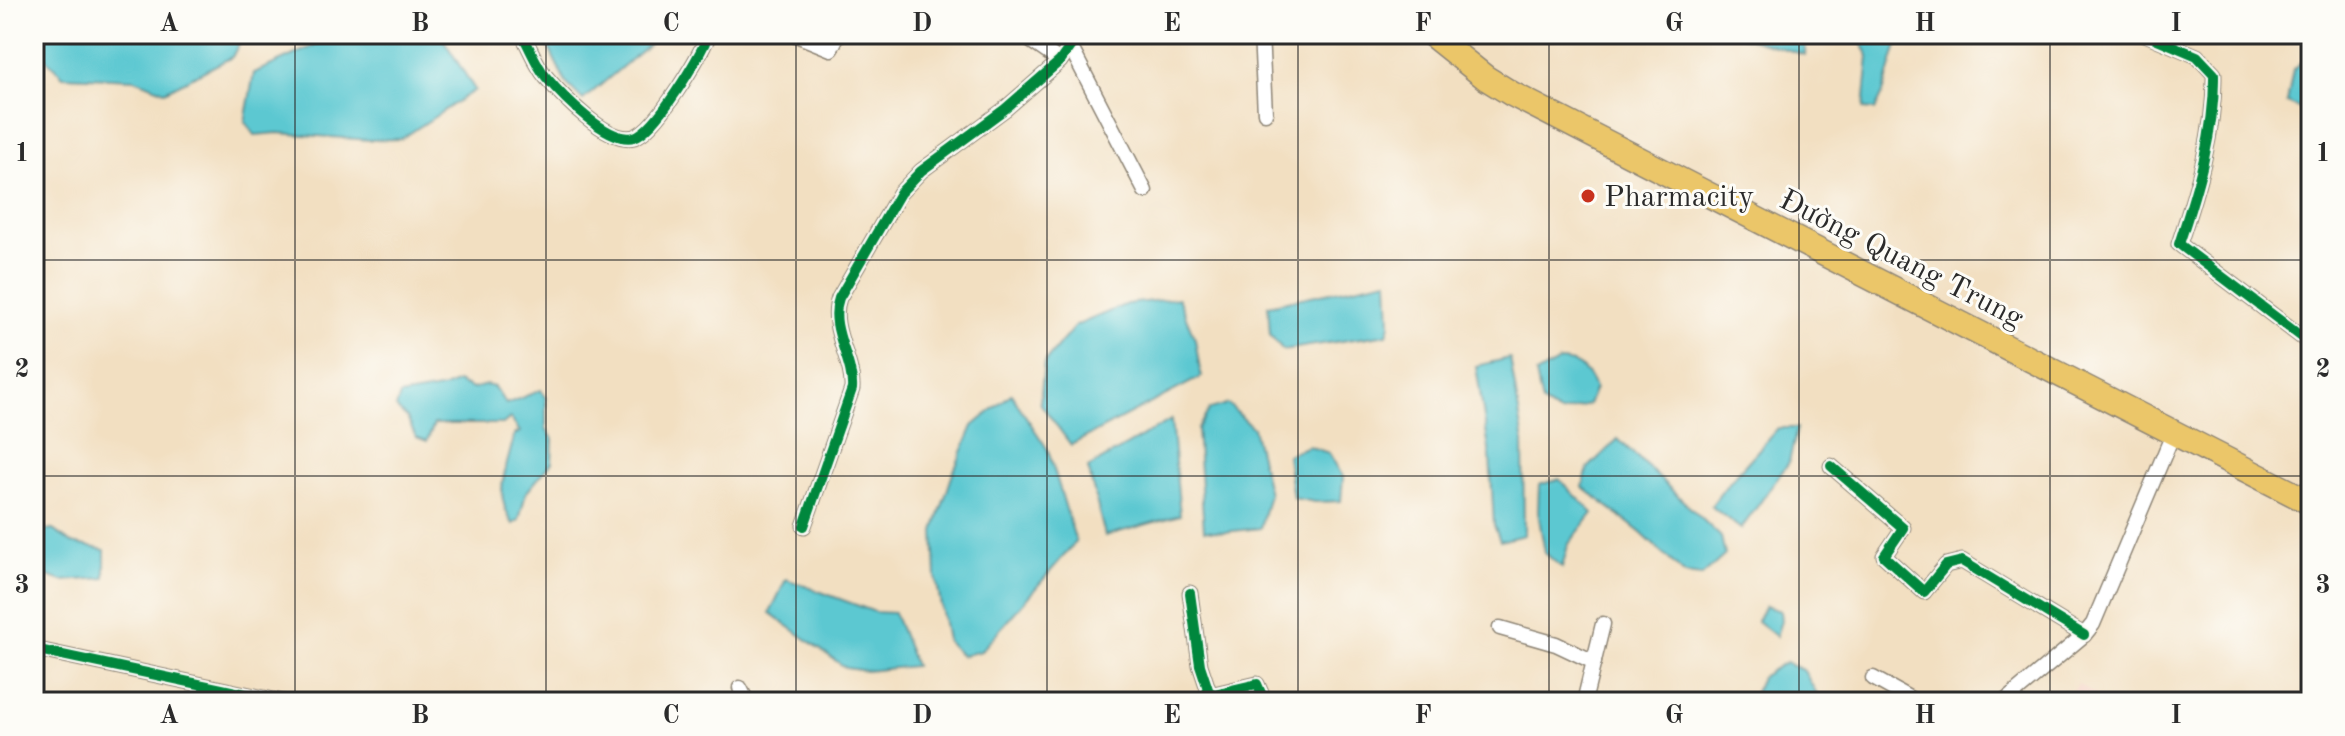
<svg xmlns="http://www.w3.org/2000/svg" width="2345" height="736" font-family="'Old Standard TT',serif">
	<style>
		.built { fill: #f6d2c4 }
		.water { fill: #5bc8d1; stroke: #437a7e; stroke-width: 2 }
		.lines { fill: none; stroke-linecap: round; stroke-linejoin: round }
		.minor-casing { stroke: #8e8576; stroke-width: 17 }
		.primary-casing { stroke: #8e8576; stroke-width: 27 }
		.minor { stroke: #fff; stroke-width: 14 }
		.primary { stroke: #ebc669; stroke-width: 24 }
		.cycleway-casing { stroke: #fdfcf7; stroke-width: 15 }
		.cycleway { stroke: #00873e; stroke-width: 10 }
		.grid { fill: none; stroke: #2b2b2b; stroke-width: 2; stroke-opacity: 0.55 }
		.poi-dot { fill: #c8321e; stroke: #fdfcf7; stroke-width: 3 }
		.labels { text-anchor: middle; stroke-width: 6; stroke-linejoin: round; paint-order: stroke }
		.poi-label { font-size: 30px; fill: #2b2b2b; stroke: #fdfcf7; text-anchor: start }
		.street-label { font-size: 30px; fill: #2b2b2b; stroke: #fdfcf7 }
		.neatline { fill: none; stroke: #2b2b2b; stroke-width: 3 }
		.grid-label { font-size: 26px; text-anchor: middle; font-weight: bold; fill: #2b2b2b }
	</style>
	<rect width="100%" height="100%" fill="#fdfcf7"/>
	<filter id="ink" filterUnits="userSpaceOnUse"><feTurbulence type="fractalNoise" baseFrequency=".0125" numOctaves="2"/><feDisplacementMap in="SourceGraphic" scale="16" xChannelSelector="R" yChannelSelector="G"/><feConvolveMatrix kernelMatrix="1 2 1 2 8 2 1 2 1" color-interpolation-filters="sRGB"/></filter>
	<filter id="wash" filterUnits="userSpaceOnUse"><feTurbulence type="fractalNoise" baseFrequency=".006" numOctaves="4" result="noise"/><feDisplacementMap in="SourceGraphic" scale="32" xChannelSelector="R" yChannelSelector="G"/><feGaussianBlur stdDeviation="1.8" result="paint"/><feColorMatrix in="noise" values="0 0 0 0 0 0 0 0 0 0 0 0 0 0 0 0 0 1.4 0 .05"/><feComposite in="paint" operator="in"/></filter>
	<g filter="url(#wash)">
		<rect width="100%" height="100%" fill="#f2dfc1"/>
		<path class="built" d="M2078,684L2106,702H2066Z"/>
		<g class="water">
			<path d="M37,34H242L243,36L232,57L165,91L135,79L63,76L45,58Z"/>
			<path d="M340,34H440L475,90L401,139L370,140L278,133L255,135L245,122L254,73Z"/>
			<path d="M542,34H660V35L583,100L566,83Z"/>
			<path d="M1741,34H1806L1805,55L1741,36Z"/>
			<path d="M1840,34H1921L1899,38L1883,93L1875,110L1864,109L1869,56L1861,42L1843,38Z"/>
			<path d="M2304,60L2311,61V114L2287,103L2293,70Z"/>
			<path d="M1388,280L1390,324L1387,334L1283,350L1270,335L1268,305Z"/>
			<path d="M1178,298L1195,339L1201,377L1071,445L1040,403L1044,363L1075,326L1127,304Z"/>
			<path d="M1510,358L1523,436L1524,535L1500,541L1494,525L1490,456L1476,366Z"/>
			<path d="M1559,361C1578,361 1588,371 1595,388L1588,405L1560,413L1542,403L1536,374Z"/>
			<path d="M457,382L472,389L486,385L494,387L506,404L541,390L546,399V428L553,439L552,462L526,493L519,520L513,524C491,490 508,470 514,435L520,432L510,418L503,424H434L427,441L416,437L407,418L396,408L400,396L445,388Z"/>
			<path d="M1011,394L1048,450L1076,542L981,651L961,656L947,641L936,577L934,531L953,473L973,426Z"/>
			<path d="M1228,404L1253,428L1269,494L1260,528L1224,532L1204,530L1197,429L1210,409Z"/>
			<path d="M1171,420L1180,515L1105,536L1088,468Z"/>
			<path d="M1778,428H1797L1789,462L1741,529L1711,506L1727,485Z"/>
			<path d="M1618,439L1721,537L1725,555L1702,576L1685,574L1641,533L1583,487L1588,468Z"/>
			<path d="M1308,446L1329,453L1343,477L1341,501L1315,502L1293,498L1287,455Z"/>
			<path d="M1559,479L1593,513L1568,545L1562,568L1545,553L1538,512L1539,485Z"/>
			<path d="M34,529L53,530L72,543L105,550V578L62,581L34,571Z"/>
			<path d="M786,579L875,612L894,613L915,666L866,671L846,668L770,613Z"/>
			<path d="M1765,606L1780,611L1781,621L1776,636L1757,621Z"/>
			<path d="M1786,662L1804,671L1817,694L1814,702H1755L1753,698L1761,677Z"/>
		</g>
	</g>
	<g filter="url(#ink)">
		<g class="lines">
			<defs>
				<g id="minor">
					<path d="M522,34C530,48 536,65 546,77C562,96 608,144 634,137C657,130 699,57 709,34"/>
					<path d="M794,34L831,49L838,34"/>
					<path d="M1021,34L1060,61"/>
					<path d="M1261,34L1265,113"/>
					<path d="M2145,34L2197,56L2214,74C2215,132 2197,190 2179,244L2311,344"/>
					<path d="M1070,46L1145,191"/>
					<path d="M1831,466L1903,528L1884,556L1924,592L1946,565L1962,561L2084,635"/>
					<path d="M804,526L852,389C854,360 828,328 839,298L900,193L921,171L1005,109L1060,61L1079,34"/>
					<path d="M1190,593L1200,665L1209,692L1214,694L1257,684L1265,702"/>
					<path d="M1500,628L1556,644L1594,662"/>
					<path d="M34,649L283,702"/>
					<path d="M1873,678L1916,702"/>
					<path d="M740,688L747,702"/>
					<path d="M1584,702L1603,624"/>
					<path d="M2004,702L2084,635L2093,624L2173,434"/>
				</g>
				<path id="primary" d="M1431,34L1486,78L1512,94L2311,503"/>
			</defs>
			<use href="#minor" class="minor-casing"/>
			<use href="#primary" class="primary-casing"/>
			<use href="#minor" class="minor"/>
			<use href="#primary" class="primary"/>
			<defs>
				<g id="cycleway">
					<path d="M522,34C530,48 536,65 546,77C562,96 608,144 634,137C657,130 699,57 709,34"/>
					<path d="M2145,34L2197,56L2214,74C2215,132 2197,190 2179,244L2311,344"/>
					<path d="M1831,466L1903,528L1884,556L1924,592L1946,565L1962,561L2084,635"/>
					<path d="M804,526L852,389C854,360 828,328 839,298L900,193L921,171L1005,109L1060,61L1079,34"/>
					<path d="M1190,593L1200,665L1209,692L1214,694L1257,684L1265,702"/>
					<path d="M34,649L283,702"/>
				</g>
			</defs>
			<use href="#cycleway" class="cycleway-casing"/>
			<use href="#cycleway" class="cycleway"/>
		</g>
	</g>
	<path class="grid" d="M295,34V702M546,34V702M796,34V702M1047,34V702M1298,34V702M1549,34V702M1799,34V702M2050,34V702M34,260H2311M34,476H2311"/>
	<circle class="poi-dot" cx="1588" cy="196" r="8"/>
	<g class="labels">
		<g class="poi-label">
			<text x="1604" y="206">Pharmacity</text>
		</g>
		<g class="street-label">
			<text transform="translate(1902 258) rotate(27)" y="10">Đường Quang Trung</text>
		</g>
	</g>
	<rect width="2345" height="736" fill="none" stroke="#fdfcf7" stroke-width="88"/>
	<rect x="44" y="44" width="2257" height="648" class="neatline"/>
	<g class="grid-label">
		<text x="169" y="31">A</text>
		<text x="420" y="31">B</text>
		<text x="671" y="31">C</text>
		<text x="922" y="31">D</text>
		<text x="1172" y="31">E</text>
		<text x="1423" y="31">F</text>
		<text x="1674" y="31">G</text>
		<text x="1925" y="31">H</text>
		<text x="2176" y="31">I</text>
		<text x="22" y="161">1</text>
		<text x="2323" y="161">1</text>
		<text x="22" y="377">2</text>
		<text x="2323" y="377">2</text>
		<text x="22" y="593">3</text>
		<text x="2323" y="593">3</text>
		<text x="169" y="723">A</text>
		<text x="420" y="723">B</text>
		<text x="671" y="723">C</text>
		<text x="922" y="723">D</text>
		<text x="1172" y="723">E</text>
		<text x="1423" y="723">F</text>
		<text x="1674" y="723">G</text>
		<text x="1925" y="723">H</text>
		<text x="2176" y="723">I</text>
	</g>
</svg>
